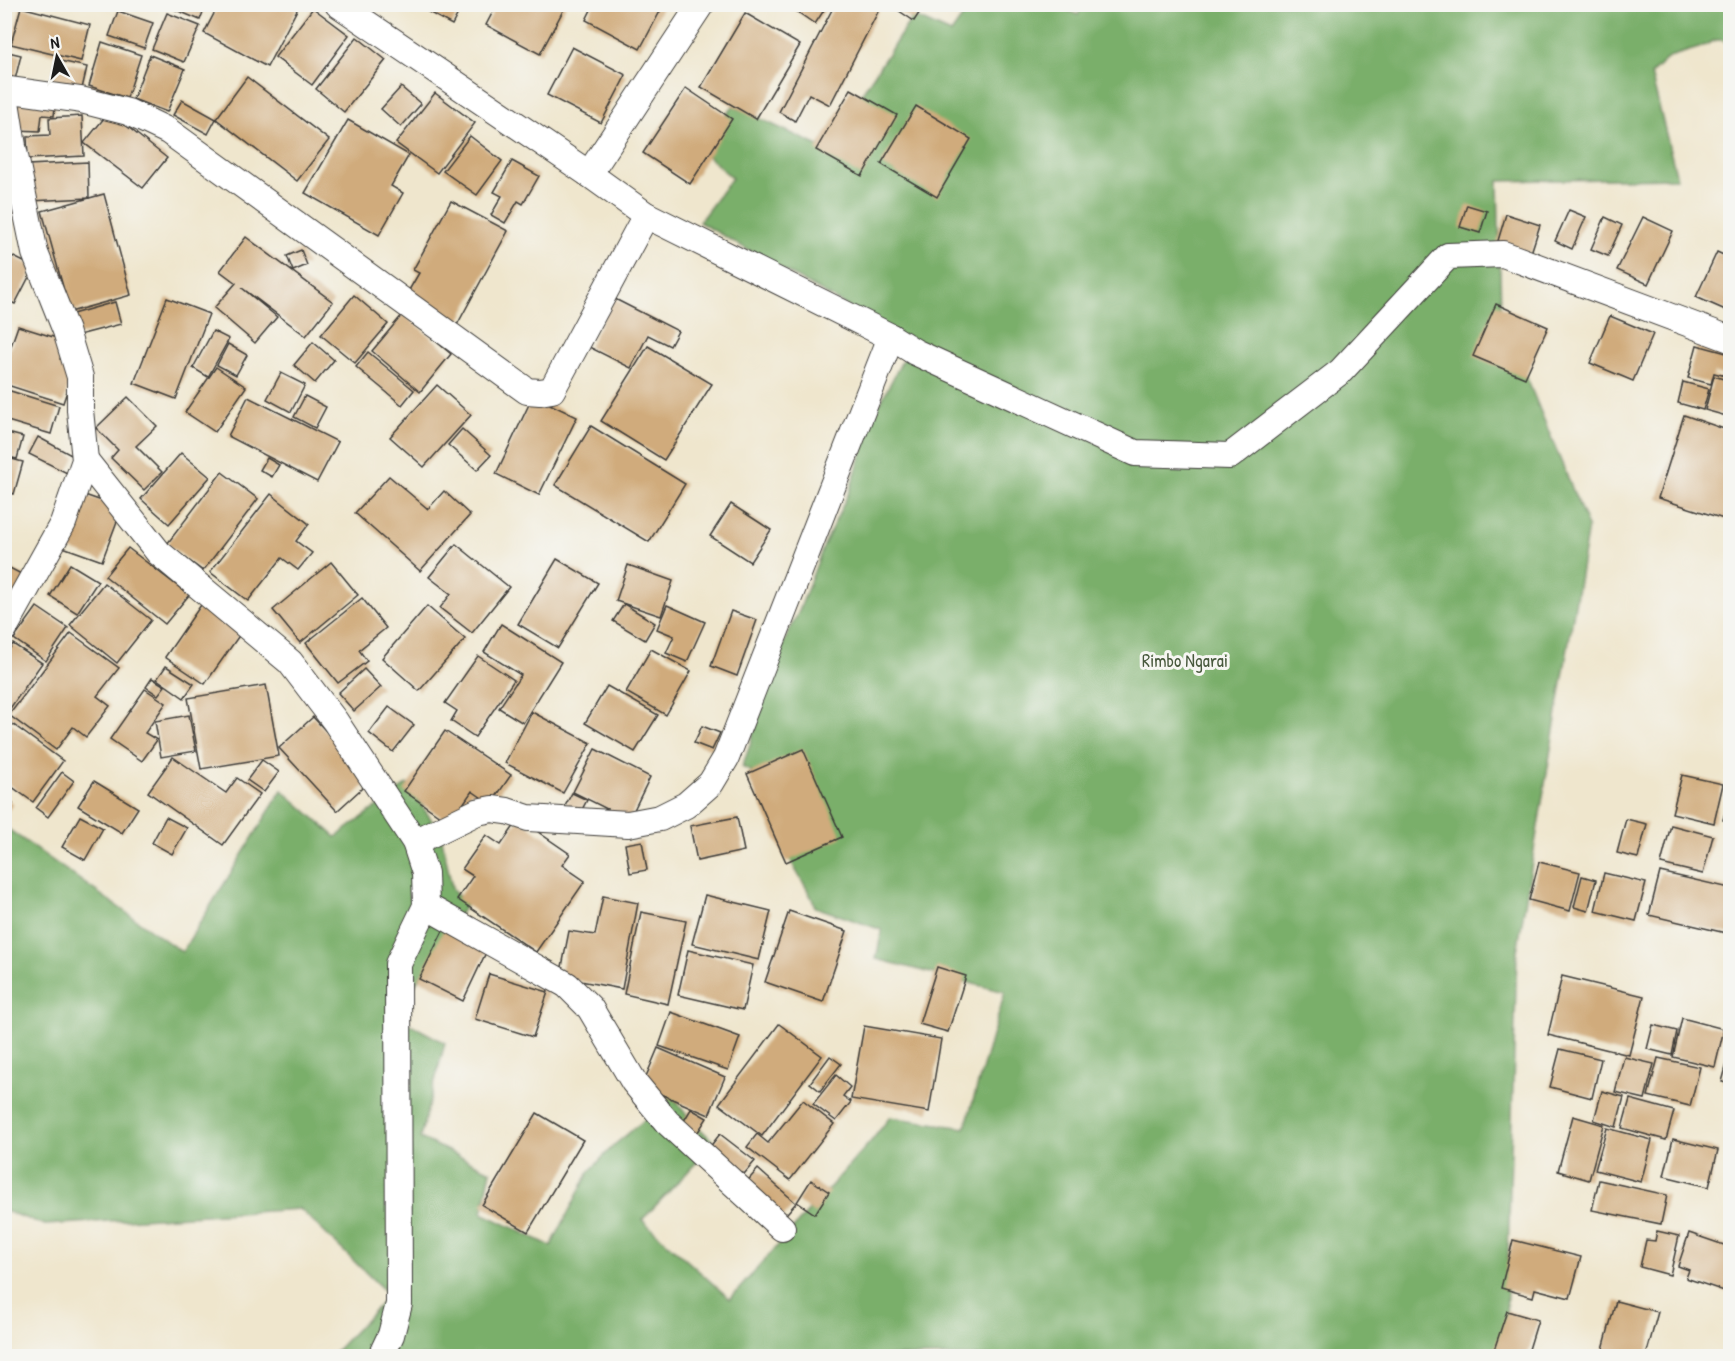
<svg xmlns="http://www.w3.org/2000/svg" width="1735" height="1361" font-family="'Patrick Hand',sans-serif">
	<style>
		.forest { fill: #7aaf6b; stroke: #4b6644; stroke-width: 1.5 }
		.building { fill: #d0ab7b }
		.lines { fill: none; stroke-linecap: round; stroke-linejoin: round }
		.minor-casing { stroke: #3c3a37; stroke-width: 28 }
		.minor { stroke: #fff; stroke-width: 26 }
		.labels { text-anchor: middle; stroke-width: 6; stroke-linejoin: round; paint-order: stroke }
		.park-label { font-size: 18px; fill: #48593d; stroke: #f6f6f2 }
	</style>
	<rect width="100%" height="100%" fill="#f6f6f2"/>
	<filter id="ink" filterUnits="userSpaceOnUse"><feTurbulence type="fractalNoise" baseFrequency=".0167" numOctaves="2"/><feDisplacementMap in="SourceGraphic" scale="12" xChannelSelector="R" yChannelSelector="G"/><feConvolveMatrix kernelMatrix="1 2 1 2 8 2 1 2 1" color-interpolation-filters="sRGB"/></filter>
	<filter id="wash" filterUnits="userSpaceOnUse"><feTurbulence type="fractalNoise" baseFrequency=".008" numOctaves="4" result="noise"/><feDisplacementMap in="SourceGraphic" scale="24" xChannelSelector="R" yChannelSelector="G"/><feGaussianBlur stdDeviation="1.35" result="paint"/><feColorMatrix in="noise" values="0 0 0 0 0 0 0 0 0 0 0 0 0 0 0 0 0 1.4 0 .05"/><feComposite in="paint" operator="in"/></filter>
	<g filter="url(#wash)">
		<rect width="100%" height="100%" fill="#efe6cd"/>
		<path class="forest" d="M1083,4L1730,5V45L1722,40H1716L1699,48L1669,57L1651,74L1677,178L1498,181L1501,315L1588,527L1517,952L1505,1356H331L389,1295L300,1209L45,1225L5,1211V827L182,952L282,790L336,837L407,784L435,825L440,829L452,888L455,893L467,903L395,1016L445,1043L420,1138L491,1171L482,1213L551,1246L589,1172L613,1146L642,1122L670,1094L690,1119L715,1143L642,1220L730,1299L872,1140L890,1117L965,1128L1005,992L876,959L882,930L815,907C811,892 800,879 793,865C779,835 767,804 755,773L742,767L750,745L765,682L799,611L824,545L850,490L874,415L901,363L912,347L861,314L699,222L732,178L701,150L733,106L825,149L913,16L951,33L971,5H1057L1078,15Z"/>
		<g id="blocks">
			<g class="building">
				<path d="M162,4H206L200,20Z"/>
				<path d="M219,4H300L267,67L204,33Z"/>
				<path d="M414,4H463L452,25Z"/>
				<path d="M497,4H564L566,5L540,54L486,25Z"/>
				<path d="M594,4H664L640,49L586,20Z"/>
				<path d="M786,4H828L815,24Z"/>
				<path d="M835,4H882L830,105L809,94L795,121L779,112Z"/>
				<path d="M889,4H925L914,21Z"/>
				<path d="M21,7L90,25L81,61L11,44Z"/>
				<path d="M313,8L349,35L312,85L275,57Z"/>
				<path d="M118,11L153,23L144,48L109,36Z"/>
				<path d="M167,13L200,26L184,62L152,49Z"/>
				<path d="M745,13L800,45L756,119L701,87Z"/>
				<path d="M357,37L386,60L344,112L316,89Z"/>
				<path d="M102,42L141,55L127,98L89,86Z"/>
				<path d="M572,47L626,75L601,123L547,95Z"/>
				<path d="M4,51L21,55L15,80L4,78Z"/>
				<path d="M150,55L185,69L167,112L133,99Z"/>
				<path d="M56,60L87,67L81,93L50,86Z"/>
				<path d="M247,77L329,140L297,181L216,119L208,134L173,115L182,100L216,119Z"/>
				<path d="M401,87L421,104L401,127L381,109Z"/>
				<path d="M686,88L732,119L690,184L643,153Z"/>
				<path d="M851,89L897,115L862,176L816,150Z"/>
				<path d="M435,93L475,123L437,173L396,143Z"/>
				<path d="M13,94L56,98L54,116L42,115L40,131L16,130Z"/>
				<path d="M916,106L971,139L937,197L881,164Z"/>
				<path d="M109,112L167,158L143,188L84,143Z"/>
				<path d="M82,116L84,156L28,159L27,136L50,135L49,118Z"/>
				<path d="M348,120L409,155L391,186L403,193L379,235L305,193Z"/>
				<path d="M470,136L502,161L477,195L443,171Z"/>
				<path d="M512,161L539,176L523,204L518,201L505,223L491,215L502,196L494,192Z"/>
				<path d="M88,162L89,198L30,201L28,165Z"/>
				<path d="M104,194L131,295L70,312L42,211Z"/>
				<path d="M451,201L508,231L457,325L405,297L419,273L413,270Z"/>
				<path d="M1467,205L1487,211L1480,233L1460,227Z"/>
				<path d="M1569,210L1586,217L1572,249L1555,241Z"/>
				<path d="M1506,214L1540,225L1531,253L1497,244Z"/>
				<path d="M1605,217L1622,225L1608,256L1591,249Z"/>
				<path d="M1643,217L1673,231L1648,284L1617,270Z"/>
				<path d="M246,237L333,302L306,336L242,288L277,317L255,343L214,308L236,283L220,271Z"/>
				<path d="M301,250L307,265L293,271L287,256Z"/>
				<path d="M4,252L34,267L15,304L4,299Z"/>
				<path d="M1717,252L1730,258V312L1696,297Z"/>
				<path d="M354,295L388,324L355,363L321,335Z"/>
				<path d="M167,298L209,314L176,399L134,383Z"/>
				<path d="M613,298L678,331L670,346L648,335L631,368L589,347Z"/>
				<path d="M115,302L121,324L75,336L69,315Z"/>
				<path d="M1496,304L1548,327L1525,378L1473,356Z"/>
				<path d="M403,314L451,354L420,392L372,351Z"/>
				<path d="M1610,316L1653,334L1633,381L1590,363Z"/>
				<path d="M18,326L66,341L60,359L76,364L63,403L4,384V366Z"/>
				<path d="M213,331L229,339L208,377L193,368Z"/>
				<path d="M313,342L334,360L315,383L294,365Z"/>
				<path d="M228,344L247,355L236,375L217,365Z"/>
				<path d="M1697,345L1730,354V377L1714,373L1711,384L1688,378Z"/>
				<path d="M648,346L712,384L664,460L601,421Z"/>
				<path d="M368,352L414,390L402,405L356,367Z"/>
				<path d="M216,367L246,387L215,432L185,412Z"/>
				<path d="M281,373L305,385L291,412L267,399Z"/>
				<path d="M1714,376L1730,381V417L1705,410Z"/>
				<path d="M1683,382L1709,389L1703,410L1678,403Z"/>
				<path d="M437,385L471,415L424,467L390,437Z"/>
				<path d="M4,389L59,406L51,434L4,420Z"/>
				<path d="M305,396L326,407L315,428L294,417Z"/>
				<path d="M533,396L577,417L539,495L496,474Z"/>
				<path d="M128,397L157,426L136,446L162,472L144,490L111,458L118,450L96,428Z"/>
				<path d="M248,397L338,442L317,482L228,436Z"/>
				<path d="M1684,415L1730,431V521L1658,498Z"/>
				<path d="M591,426L685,484L649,542L555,485Z"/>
				<path d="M462,429L491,455L477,470L448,445Z"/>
				<path d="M4,432L23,437L17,459L4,456Z"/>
				<path d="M38,437L75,457L67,473L29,454Z"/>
				<path d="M181,453L210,477L169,524L141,499Z"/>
				<path d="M4,457L23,462L14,494L4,491Z"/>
				<path d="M267,458L279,465L272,477L260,470Z"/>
				<path d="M222,472L258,499L203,571L167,544Z"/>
				<path d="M389,476L428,509L444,491L470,515L420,571L355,513Z"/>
				<path d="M79,493L122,508L102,561L60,546Z"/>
				<path d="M271,494L309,524L296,541L312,553L298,570L282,558L248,601L210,572Z"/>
				<path d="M731,504L771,530L750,562L710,536Z"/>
				<path d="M456,544L509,587L472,633L440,608L451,594L429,577Z"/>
				<path d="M128,548L189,595L165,624L105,576Z"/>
				<path d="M557,559L598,583L558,648L518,624Z"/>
				<path d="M331,562L358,595L300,643L273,610Z"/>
				<path d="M70,564L98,581L77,613L50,596Z"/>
				<path d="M4,565L29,578L4,623Z"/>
				<path d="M628,565L673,581L661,616L616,601Z"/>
				<path d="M104,583L151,620L117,663L70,625Z"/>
				<path d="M362,598L386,628L359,650L367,661L338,683L306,643Z"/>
				<path d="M203,602L243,630L205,684L165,657Z"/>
				<path d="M624,604L655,623L645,640L613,621Z"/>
				<path d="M667,605L705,622L687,662L666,653L674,636L657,629Z"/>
				<path d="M427,606L465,639L419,691L382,658Z"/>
				<path d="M37,607L68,628L46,661L14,639Z"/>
				<path d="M731,611L757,620L737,676L711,666Z"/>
				<path d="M501,624L561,662L523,723L499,708L521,675L484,652Z"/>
				<path d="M71,633L119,668L97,696L110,706L86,737L73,727L56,750L9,715Z"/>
				<path d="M13,644L42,663L4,717V656Z"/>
				<path d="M651,649L691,671L666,715L626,692Z"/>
				<path d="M478,656L514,680L475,737L451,721L457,711L445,703Z"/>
				<path d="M166,666L194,684L184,698L157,679Z"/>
				<path d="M364,669L381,687L354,711L338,693Z"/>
				<path d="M152,678L165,686L158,695L146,687Z"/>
				<path d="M266,685L279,756L201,769L188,698Z"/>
				<path d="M607,686L658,715L635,752L585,723Z"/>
				<path d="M145,689L166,703L145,733L157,740L142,761L110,739Z"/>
				<path d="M389,707L414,725L393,752L369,733Z"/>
				<path d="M532,712L591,743L563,793L505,763Z"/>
				<path d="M189,715L196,751L161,757L155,721Z"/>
				<path d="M313,717L371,780L337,811L279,748Z"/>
				<path d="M11,723L63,761L33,802L4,781V732Z"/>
				<path d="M702,726L720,733L712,750L694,743Z"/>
				<path d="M445,731L511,775L491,804L472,791L450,823L404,791Z"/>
				<path d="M595,749L650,777L629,820L573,792Z"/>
				<path d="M803,749L842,837L786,862L747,774Z"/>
				<path d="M173,757L226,793L237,778L260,794L223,845L148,792Z"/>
				<path d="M262,760L279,772L264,792L247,780Z"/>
				<path d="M62,772L74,781L48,817L36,808Z"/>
				<path d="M1682,775L1723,784L1714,823L1672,813Z"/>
				<path d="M94,781L138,808L122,833L78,806Z"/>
				<path d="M572,793L587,800L578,817L563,810Z"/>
				<path d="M1730,794V822L1723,820Z"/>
				<path d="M4,797L13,804L4,816Z"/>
				<path d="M80,816L103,828L85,860L62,847Z"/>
				<path d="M166,817L187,828L172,854L152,843Z"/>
				<path d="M737,817L744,851L697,861L690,826Z"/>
				<path d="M519,819L570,854L562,865L585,881L536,952L457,899L473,876L462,869L486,835L501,845Z"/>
				<path d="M1626,819L1647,824L1638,858L1617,853Z"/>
				<path d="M1671,825L1713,836L1703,874L1661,864Z"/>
				<path d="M642,841L647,870L630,873L625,844Z"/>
				<path d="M1539,862L1580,872L1570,911L1529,900Z"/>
				<path d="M1660,872L1730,888V934L1649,915Z"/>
				<path d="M1604,873L1646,883L1636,921L1595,911Z"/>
				<path d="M1582,876L1596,880L1588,911L1574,907Z"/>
				<path d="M705,895L771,911L759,960L692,944Z"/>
				<path d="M603,896L638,903L622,989L560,977L569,931L595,935Z"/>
				<path d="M789,911L847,931L823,1002L765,982Z"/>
				<path d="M641,912L686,921L668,1004L624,994Z"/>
				<path d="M446,925L489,946L463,1001L419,979Z"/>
				<path d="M688,950L753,965L743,1010L678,995Z"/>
				<path d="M937,967L966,976L948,1032L919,1024Z"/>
				<path d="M489,974L548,992L533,1037L475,1019Z"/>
				<path d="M1562,976L1644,996L1629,1055L1548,1035Z"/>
				<path d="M671,1012L740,1037L728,1070L659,1046Z"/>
				<path d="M1682,1018L1724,1029L1715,1067L1673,1057Z"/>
				<path d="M779,1024L822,1056L762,1136L719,1104Z"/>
				<path d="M1653,1025L1677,1031L1672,1055L1647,1049Z"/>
				<path d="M864,1026L941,1039L929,1112L851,1099Z"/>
				<path d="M658,1048L725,1077L709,1115L642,1086Z"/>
				<path d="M1560,1049L1601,1059L1592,1098L1550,1087Z"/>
				<path d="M1730,1053V1084L1722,1082Z"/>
				<path d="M830,1056L841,1064L820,1091L810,1083Z"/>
				<path d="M1624,1057L1654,1064L1645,1099L1615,1092Z"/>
				<path d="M1658,1058L1700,1067L1690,1106L1648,1096Z"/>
				<path d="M836,1075L850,1087L843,1096L851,1102L836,1121L813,1104Z"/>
				<path d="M1602,1091L1624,1097L1616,1127L1594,1120Z"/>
				<path d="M1630,1099L1674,1111L1666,1140L1622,1128Z"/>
				<path d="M803,1100L834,1124L790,1180L747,1147L757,1134L768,1143Z"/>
				<path d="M691,1109L707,1118L694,1138L679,1129Z"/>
				<path d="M537,1113L583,1140L528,1232L482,1205Z"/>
				<path d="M1573,1116L1604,1125L1589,1180L1558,1171Z"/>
				<path d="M1607,1128L1652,1140L1641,1182L1595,1170Z"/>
				<path d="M720,1134L755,1161L739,1180L705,1153Z"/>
				<path d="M1673,1139L1718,1150L1709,1187L1664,1176Z"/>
				<path d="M758,1169L796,1203L780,1221L743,1186Z"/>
				<path d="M811,1180L829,1192L815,1214L797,1202Z"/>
				<path d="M1599,1180L1667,1195L1661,1224L1592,1210Z"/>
				<path d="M1657,1231L1679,1236L1670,1275L1640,1267L1646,1240L1655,1241Z"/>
				<path d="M1689,1233L1730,1247V1293L1686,1278L1689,1270L1678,1266Z"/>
				<path d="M1513,1240L1581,1257L1570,1298L1535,1289L1533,1297L1501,1288Z"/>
				<path d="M1616,1301L1658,1312L1646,1356H1615L1602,1353Z"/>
				<path d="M1507,1311L1538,1320L1527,1356H1492Z"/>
			</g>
		</g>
	</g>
	<g filter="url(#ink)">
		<use href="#blocks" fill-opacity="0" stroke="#3c3a37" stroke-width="1.5"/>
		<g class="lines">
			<defs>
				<g id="minor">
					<path d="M338,4L589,174L646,215L891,337L915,352L1135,453L1230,456L1341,371L1448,256L1503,254L1730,339"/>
					<path d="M589,174L701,4"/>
					<path d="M85,460L159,553L290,662L335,721L415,842L425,873L426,906L398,964L399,1304L391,1335L381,1356"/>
					<path d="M4,629L63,523L85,460L80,410V377L66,331L35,253L13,146L4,89L81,100L128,112L168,131L527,391L540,392L552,390L646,215"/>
					<path d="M415,842L477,812L492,809L507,811L528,818L628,824L660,818L686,805L711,783L726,758L891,337"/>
					<path d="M426,906L567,985L590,1008L634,1082L667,1122L782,1228"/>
				</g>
			</defs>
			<use href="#minor" class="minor-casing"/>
			<use href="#minor" class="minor"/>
		</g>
	</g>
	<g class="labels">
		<g class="park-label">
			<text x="1185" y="667">Rimbo Ngarai</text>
		</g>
	</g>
	<rect width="1735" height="1361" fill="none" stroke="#f6f6f2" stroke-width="24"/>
	<g transform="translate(57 57) rotate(351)" stroke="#f6f6f2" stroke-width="4.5" paint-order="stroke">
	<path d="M0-4.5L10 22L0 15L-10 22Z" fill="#1c1c1c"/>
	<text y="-9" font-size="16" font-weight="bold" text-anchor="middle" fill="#1c1c1c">N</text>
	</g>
</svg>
